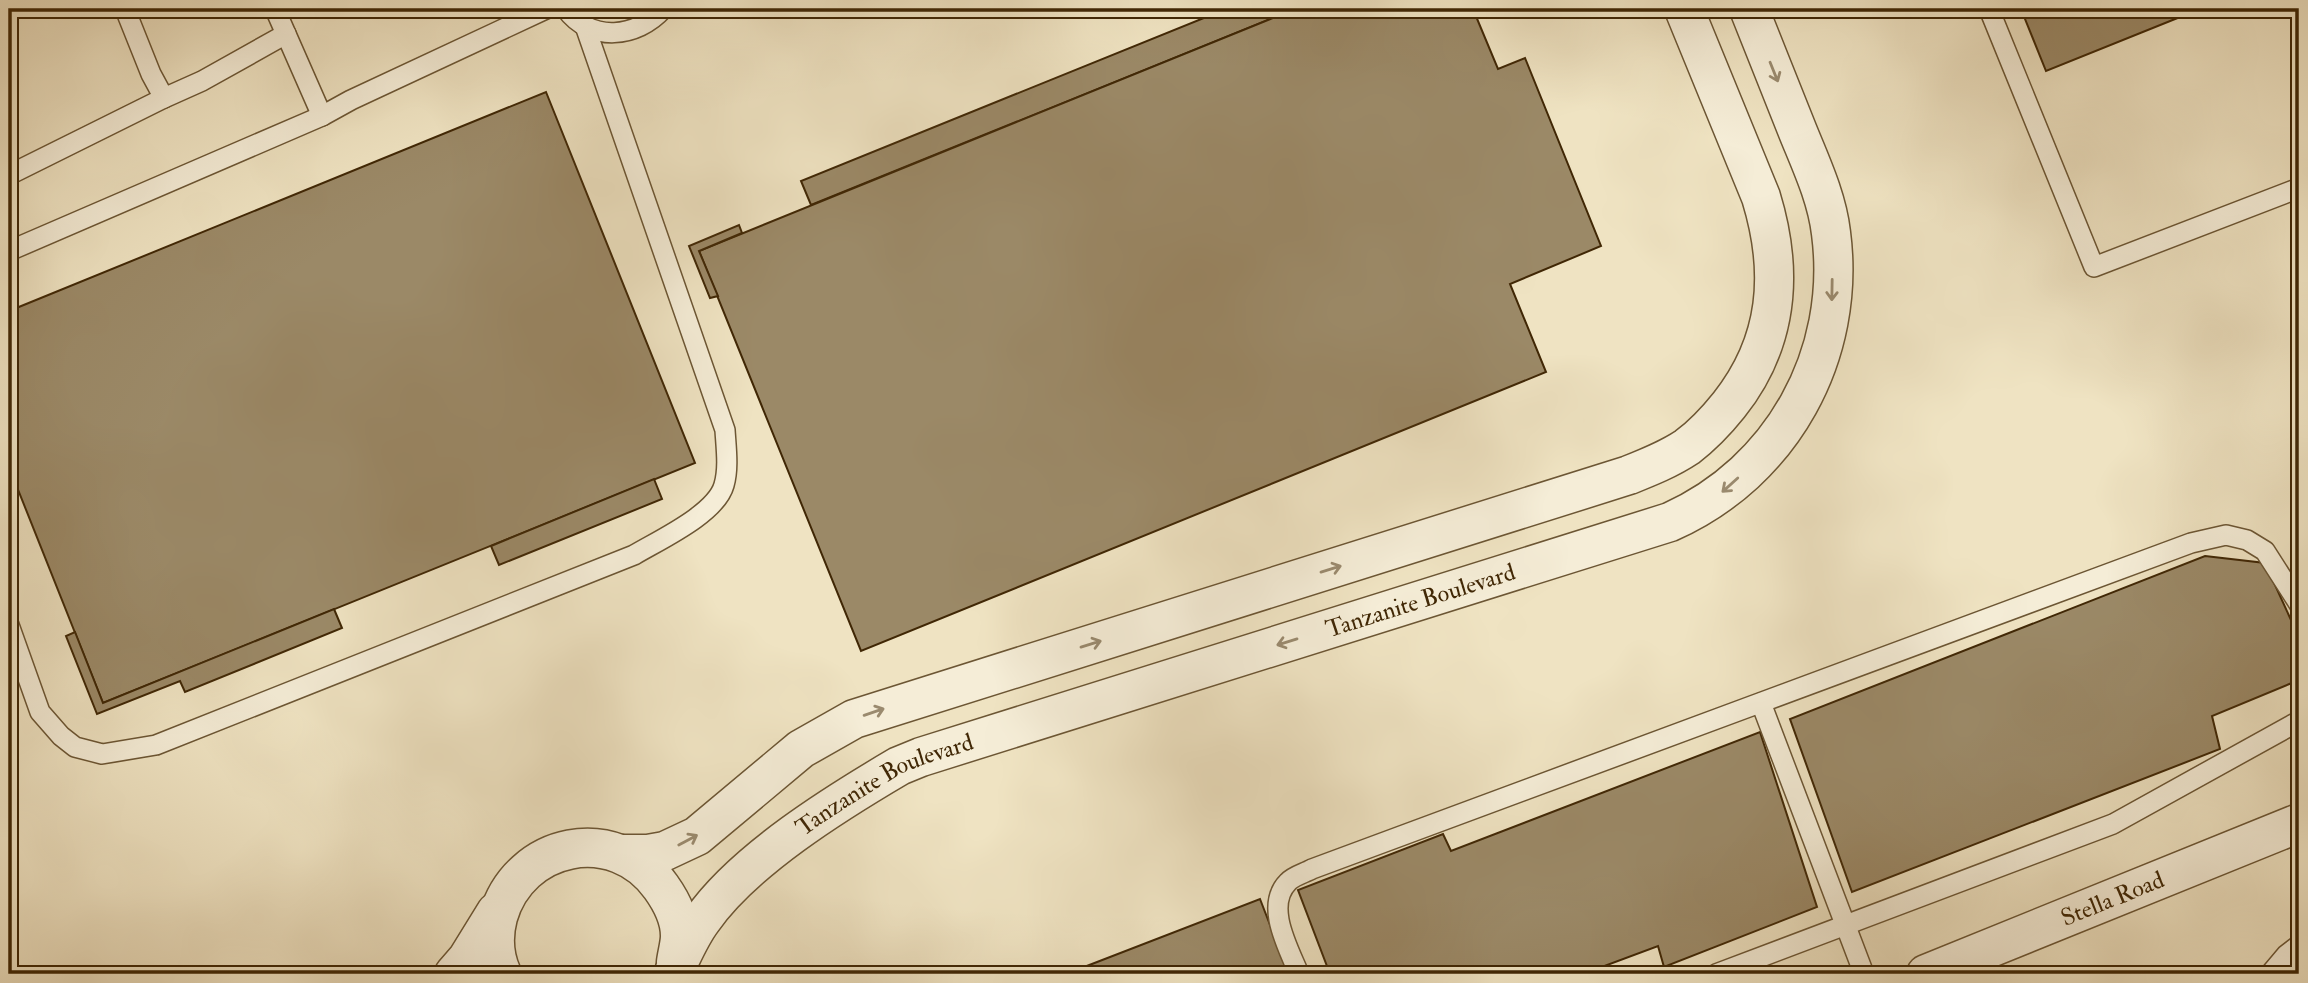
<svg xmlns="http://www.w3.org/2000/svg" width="2308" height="983" font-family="'IM FELL Double Pica',serif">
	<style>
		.building { fill: #9b8967; stroke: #402705; stroke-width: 2 }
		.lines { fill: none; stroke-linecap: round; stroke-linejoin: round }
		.service-casing { stroke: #6c5634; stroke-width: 22 }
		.minor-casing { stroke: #6c5634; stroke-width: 41 }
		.service { stroke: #f5edd7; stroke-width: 19 }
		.minor { stroke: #f5edd7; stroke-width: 38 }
		.oneway { stroke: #9a8a6e }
		.labels { text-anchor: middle; stroke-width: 6; stroke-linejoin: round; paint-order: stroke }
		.street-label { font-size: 24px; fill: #402705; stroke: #f5edd7 }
	</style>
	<rect width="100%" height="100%" fill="#efe3c2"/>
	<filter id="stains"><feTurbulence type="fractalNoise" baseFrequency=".00286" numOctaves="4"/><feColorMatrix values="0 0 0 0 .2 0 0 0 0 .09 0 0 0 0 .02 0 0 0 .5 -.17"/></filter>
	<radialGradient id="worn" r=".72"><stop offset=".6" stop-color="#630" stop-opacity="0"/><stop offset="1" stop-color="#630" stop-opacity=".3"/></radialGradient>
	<g class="building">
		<path d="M1226,9H1295L811,205L801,181Z"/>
		<path d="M1295,9H1473L1498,69L1525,58L1601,246L1510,284L1546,372L861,651L699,251Z"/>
		<path d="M2021,9H2200L2046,71Z"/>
		<path d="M546,92L695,463L103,703L9,467V311Z"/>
		<path d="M739,225L742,233L699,251L718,296L710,298L689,246Z"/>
		<path d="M654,479L662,499L499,565L491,546Z"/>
		<path d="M2205,556L2265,563L2291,620L2299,618V680L2212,716L2220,749L1852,892L1790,719Z"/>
		<path d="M334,609L342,628L185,692L180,681L97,714L66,636L75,632L103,703Z"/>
		<path d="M1760,732L1817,907L1664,967L1658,946L1583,974H1330L1298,890L1443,834L1451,851Z"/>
		<path d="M1260,899L1289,974H1066Z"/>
	</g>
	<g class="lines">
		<defs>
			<g id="service">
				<path d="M125,9L151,74L164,98L202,81L286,34"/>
				<path d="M275,9L322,116"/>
				<path d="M566,9C591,43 637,38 663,9"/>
				<path d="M1989,9L2094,267L2299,188"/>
				<path d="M9,175L164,98"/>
				<path d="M9,251L322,116L351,100L546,9"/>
				<path d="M9,625L40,712L61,736L75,747L102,754L156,745L634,555C659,540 716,514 724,485C729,468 726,447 725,430L585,26"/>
				<path d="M1761,703L1864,974"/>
				<path d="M1299,974C1289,949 1264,906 1288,882C1293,876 1305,873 1312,869C1604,759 1899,653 2191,543L2226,535L2247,540L2265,551L2299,604"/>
				<path d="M1716,974L2113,824L2299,721"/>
				<path d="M2270,974L2286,955L2299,945"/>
			</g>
			<g id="minor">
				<path d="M623,854H648L665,851L697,836L801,749L854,719L1629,475C1649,467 1669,459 1687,447C1703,435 1717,420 1729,405C1779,342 1784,272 1761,197L1684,9"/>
				<path id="s1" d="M674,972C683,954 690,936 702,920C744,860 836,803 899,766L921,757L1670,522C1782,472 1847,355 1831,233C1827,198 1811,164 1798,132C1782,91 1765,50 1749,9"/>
				<path d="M454,974L467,959L496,912"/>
				<path d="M502,974C494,956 493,936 498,917C519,842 615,822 661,887C671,901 680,918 680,936C680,944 677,954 676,962"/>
				<path id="s2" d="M1926,974L2299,823"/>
			</g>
		</defs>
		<use href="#service" class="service-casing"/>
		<use href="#minor" class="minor-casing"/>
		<use href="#service" class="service"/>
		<use href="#minor" class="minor"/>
	</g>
	<defs><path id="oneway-shaft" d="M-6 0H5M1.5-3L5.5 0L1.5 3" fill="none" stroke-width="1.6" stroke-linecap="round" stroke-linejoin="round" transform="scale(1.75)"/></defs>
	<g class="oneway">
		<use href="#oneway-shaft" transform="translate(1774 72) rotate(68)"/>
		<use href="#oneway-shaft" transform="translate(1832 290) rotate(91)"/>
		<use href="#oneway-shaft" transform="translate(1730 485) rotate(138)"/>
		<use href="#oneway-shaft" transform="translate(1331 569) rotate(-17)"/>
		<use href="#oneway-shaft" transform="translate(1287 642) rotate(163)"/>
		<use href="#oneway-shaft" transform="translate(1091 644) rotate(-17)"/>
		<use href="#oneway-shaft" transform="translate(874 712) rotate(-19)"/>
		<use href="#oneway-shaft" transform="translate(688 840) rotate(-28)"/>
	</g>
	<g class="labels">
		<g class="street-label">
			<text dy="8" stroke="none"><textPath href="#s1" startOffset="858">Tanzanite Boulevard</textPath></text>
			<text dy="8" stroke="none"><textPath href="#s1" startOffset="290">Tanzanite Boulevard</textPath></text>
			<text dy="8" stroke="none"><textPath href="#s2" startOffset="201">Stella Road</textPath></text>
		</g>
	</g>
	<rect width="2308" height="983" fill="none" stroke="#efe3c2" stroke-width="35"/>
	<rect x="10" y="10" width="2287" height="962" fill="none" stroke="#402705" stroke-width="3.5"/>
	<rect x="18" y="18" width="2273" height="948" fill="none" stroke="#402705" stroke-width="2"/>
	<rect width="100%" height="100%" filter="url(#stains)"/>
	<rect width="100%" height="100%" fill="url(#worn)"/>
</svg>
